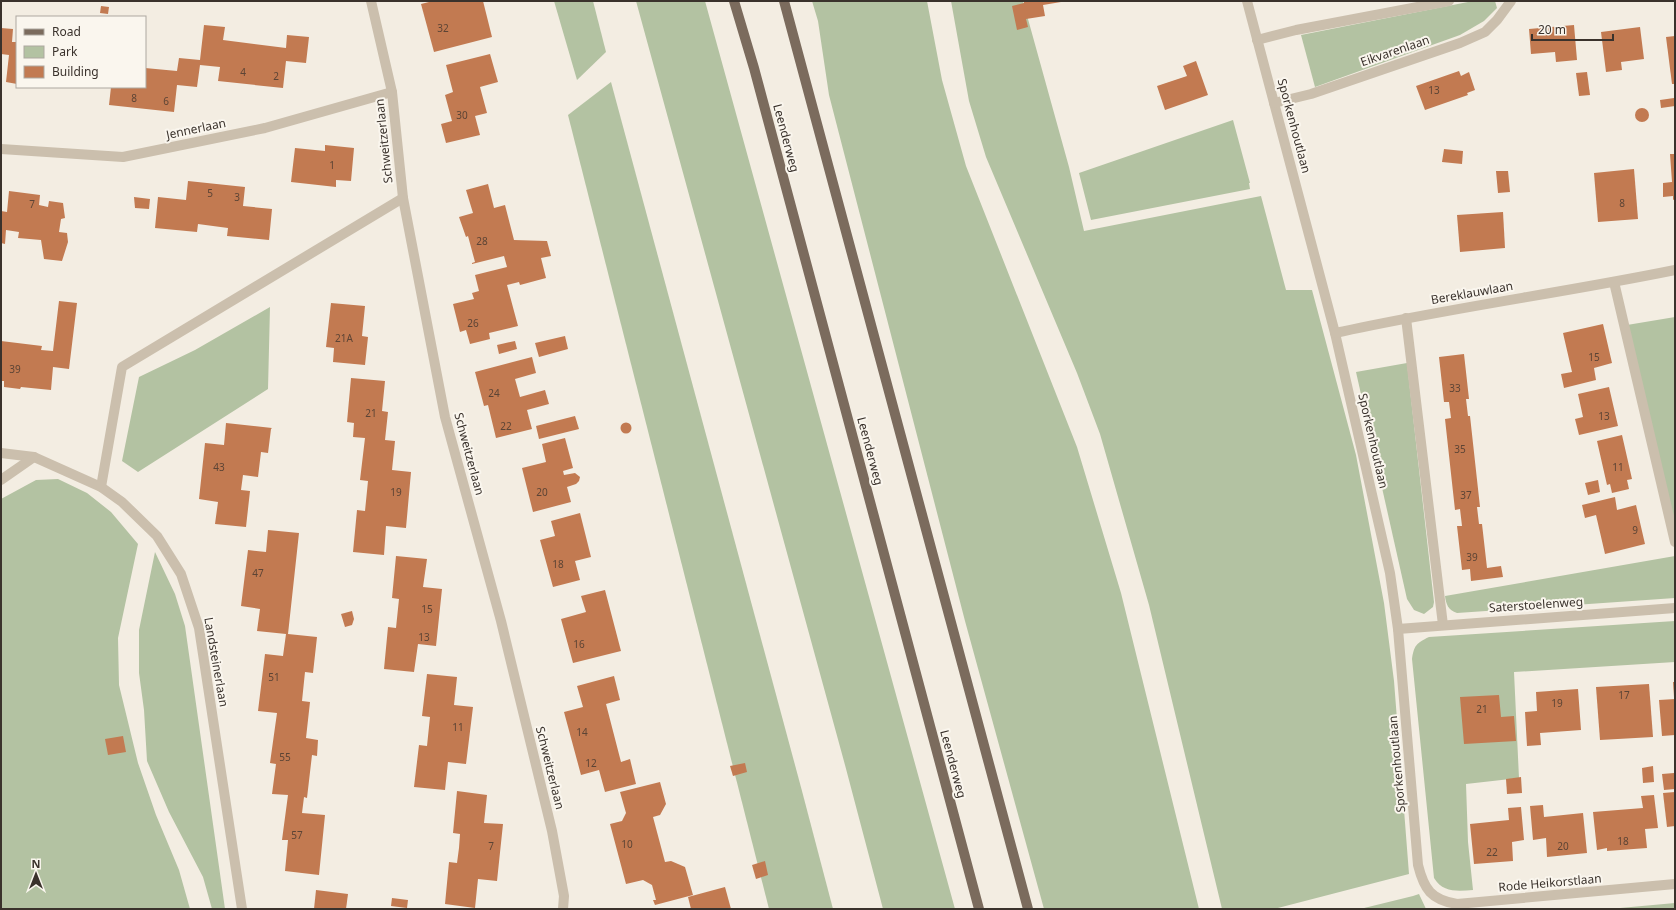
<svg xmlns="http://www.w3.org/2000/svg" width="1676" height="910" font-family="'Noto Sans',sans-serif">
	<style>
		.green { fill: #b3c2a2 }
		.building { fill: #c27a51 }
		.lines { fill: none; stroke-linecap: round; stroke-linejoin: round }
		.minor { stroke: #cbbfad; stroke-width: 10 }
		.major { stroke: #7b6b5d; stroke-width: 10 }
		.labels { text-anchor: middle; stroke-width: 4; stroke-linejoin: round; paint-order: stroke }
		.number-label { font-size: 10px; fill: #5c4435 }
		.street-label { font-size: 12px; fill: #3a322c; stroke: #faf6ee }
	</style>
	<rect width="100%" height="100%" fill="#f3ede2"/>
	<g class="green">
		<path d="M554,1H593L606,52L577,80Z"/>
		<path d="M636,1H705L955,909H883L845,765Z"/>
		<path d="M812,1H927L942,80L966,166L1077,447L1121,593L1199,909H1044L965,621L829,95L818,21Z"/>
		<path d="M951,1H1023L1069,167L1084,231L1261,196L1286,290H1312L1356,455L1384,603L1394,681L1409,874L1274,909H1222L1149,605L1100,434L1077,373L986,157L969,101Z"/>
		<path d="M1473,1H1495L1497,8L1484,21L1460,35L1315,87L1301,35Z"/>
		<path d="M611,82L802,791L833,909H769L568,115Z"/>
		<path d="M1233,120L1250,183H1249L1250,189L1091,220L1079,173Z"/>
		<path d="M270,307L268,389L138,472L122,461L139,377L195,350Z"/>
		<path d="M1675,317V525L1627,325Z"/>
		<path d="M1407,363L1434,602L1433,607L1424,614L1414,610L1407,599L1356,372Z"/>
		<path d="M58,479L87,493L111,512L138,544L118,638L119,685L138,763L156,815L179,870L190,909H1V499L36,480Z"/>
		<path d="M155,552L175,594L185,626L225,909H212L203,877L169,812L147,761L144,710L139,673V630Z"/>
		<path d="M1675,556V598L1457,613C1448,610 1446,604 1445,596Z"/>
		<path d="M1675,621V662L1514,672L1519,778L1466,784L1468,842L1473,890C1458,891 1443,893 1434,878L1412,659C1414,646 1416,643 1429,637Z"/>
		<path d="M1419,894L1426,909H1360L1413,896Z"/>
		<path d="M1675,903V909H1609Z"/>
	</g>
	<g class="building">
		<path d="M433,1H483L492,37L434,52L421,4Z"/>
		<path d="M1024,1H1060L1061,2L1043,5L1045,16L1026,19L1028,27L1017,30L1012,6L1024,3Z"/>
		<path d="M101,6L109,7L108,14L100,13Z"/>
		<path d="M204,25L225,27L223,40L286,48L287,35L309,37L306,63L286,61L283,88L218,81L220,67L200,65L197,87L177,85L174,112L109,105L111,87H145V68L177,71L179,58L200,60Z"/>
		<path d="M1574,25L1577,60L1556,62L1555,52L1531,54L1529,29Z"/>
		<path d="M1640,27L1644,59L1621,62L1622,70L1606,72L1601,32Z"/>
		<path d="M1,28L13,29L12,42H17V84L6,82L9,55L1,54Z"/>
		<path d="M1675,36V84H1672L1666,37Z"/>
		<path d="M490,54L498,82L480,87L487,113L475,116L480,135L446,143L441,124L452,121L445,95L453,92L446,65Z"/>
		<path d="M1196,61L1208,95L1165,110L1157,86L1187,76L1183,66Z"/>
		<path d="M1459,71L1461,76L1469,72L1475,90L1467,93L1468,95L1425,110L1416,86Z"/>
		<path d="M1587,72L1590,95L1579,96L1576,73Z"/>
		<path d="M1674,98L1675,106L1661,108L1660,100Z"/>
		<circle cx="1642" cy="115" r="7"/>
		<path d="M325,145L354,148L351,181L336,180V187L291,182L295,148L325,151Z"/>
		<path d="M1444,149L1463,151L1462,164L1442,162Z"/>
		<path d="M1670,154H1675V199L1673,200V196L1663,197V183L1672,182Z"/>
		<path d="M1634,169L1638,219L1598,222L1594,173Z"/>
		<path d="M1496,171H1508L1510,192L1498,193Z"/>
		<path d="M188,181L245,187L243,206L272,209L269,240L227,236L228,228L198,224L197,232L155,228L158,197L186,200Z"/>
		<path d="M488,184L494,208L505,205L514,240L547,241L551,256L541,258L546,278L520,285L519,282L507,285L518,326L489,333L490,339L470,344L466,330L460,332L453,304L474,299L472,293L479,291L475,275L507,267L504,256L472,264V263L475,262L468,236L466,237L459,217L473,213L466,190Z"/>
		<path d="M9,191L40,195L39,205L48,207L49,201L63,203L65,218L61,219L59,232L67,233L68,242L62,261L44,259L41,240L18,238L19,232L6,230L5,244L1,243V211L7,212Z"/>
		<path d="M134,197L150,199L149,209L135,208Z"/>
		<path d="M1503,212L1505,248L1460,252L1457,215Z"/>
		<path d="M59,301L77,303L69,369L53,367L51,390L21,387L20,389L4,387V381H1V341L42,346L41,350L53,351Z"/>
		<path d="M331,303L365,306L362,336L368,337L365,365L333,362L334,348L326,347Z"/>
		<path d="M1603,324L1612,363L1594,368L1596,380L1564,388L1561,374L1572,372L1563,333Z"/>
		<path d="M565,336L568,349L539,357L535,343Z"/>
		<path d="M515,341L517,349L499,354L497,345Z"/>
		<path d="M1464,354L1469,399H1466L1468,416H1470L1480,507H1477L1479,524H1482L1487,568L1501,566L1503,577L1471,581L1470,569L1462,570L1457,526H1462L1460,509L1455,510L1445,419L1451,418L1449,402H1444L1439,357Z"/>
		<path d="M532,357L536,373L515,379L520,397L545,390L549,404L527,410L532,429L496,438L488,405L484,406L475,372Z"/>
		<path d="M351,378L385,381L382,411L388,412L385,440L395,441L392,470L411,472L406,528L386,526L384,555L353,552L357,510L365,511L368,481L360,480L365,438L353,437L354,423L347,422Z"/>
		<path d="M1609,387L1618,426L1579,435L1575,419L1583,417L1578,394Z"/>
		<path d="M575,416L579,429L539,439L536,426Z"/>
		<circle cx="626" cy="428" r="5.5"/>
		<path d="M226,423L272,428L271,429L268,453L261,452L258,477L243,475L241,490L250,491L246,527L215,524L218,502L199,499L205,443L224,445Z"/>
		<path d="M1622,435L1632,479L1627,480L1629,489L1612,493L1610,484L1607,485L1597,441Z"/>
		<path d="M565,438L573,468L563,471L564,475L575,473L580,477L579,481L576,484L567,487L571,502L533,512L522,468L546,462L542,444Z"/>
		<path d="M1598,480L1600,492L1588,495L1585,483Z"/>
		<path d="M1615,497L1617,510L1636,505L1645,544L1605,554L1596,515L1585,518L1582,505Z"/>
		<path d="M580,513L591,557L575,561L580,580L553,587L540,540L555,536L551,521Z"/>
		<path d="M268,530L299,533L288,634L317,637L313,673L305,672L302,701L310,702L306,738L318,740L317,756L312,755L307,798L304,797L302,813L325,815L319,875L285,871L288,840H282L288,795L272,794L276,764L270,763L277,713L258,711L265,654L283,656L286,634L257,631L260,609L241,606L248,550L266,552Z"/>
		<path d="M396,556L427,559L423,587L442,589L436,646L418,644L414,672L384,669L388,627L396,628L399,599L392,598Z"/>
		<path d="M605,590L621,651L573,663L561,619L586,612L581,596Z"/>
		<path d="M352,611L354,619L352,625L345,627L341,614Z"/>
		<path d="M427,674L457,677L454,705L473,707L466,764L448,762L445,790L414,787L419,745L427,746L430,717L422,716Z"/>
		<path d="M614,676L620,700L606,704L621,762L630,759L636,784L605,792L599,770L581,775L564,712L583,707L577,686Z"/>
		<path d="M1673,682H1675V697H1674Z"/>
		<path d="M1649,684L1653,737L1600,740L1596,687Z"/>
		<path d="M1578,689L1581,730L1540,733L1541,745L1527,746L1525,712L1537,711L1536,692Z"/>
		<path d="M1499,695L1501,717L1514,716L1516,741L1464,744L1460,697Z"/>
		<path d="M1675,699V735L1662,736L1659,700Z"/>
		<path d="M123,736L126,752L108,755L105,739Z"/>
		<path d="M745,763L747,772L733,776L730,766Z"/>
		<path d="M1653,766L1654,782L1643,783L1642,768Z"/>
		<path d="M1674,773L1675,789L1664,790L1662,774Z"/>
		<path d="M1521,777L1522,793L1507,794L1506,779Z"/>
		<path d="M660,782L666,804L660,815L653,817L665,862L671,861L685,867L693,895L655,905L653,900H656L652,885L643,880L626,884L610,824L622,821L626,813L620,792Z"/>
		<path d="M457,791L487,795L484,823L503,824L497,881L478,879L475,908L445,904L449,862L457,863L459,848L460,834L453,833Z"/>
		<path d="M1675,792V826L1667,827L1663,793Z"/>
		<path d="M1654,795L1658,828L1645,829L1647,848L1607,851V848L1597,850L1593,812L1643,808L1641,796Z"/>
		<path d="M1543,805L1544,817L1583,813L1587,853L1547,857L1546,838L1533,840L1530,806Z"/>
		<path d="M1521,807L1524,840L1512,842L1513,861L1474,864L1470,824L1509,820L1508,808Z"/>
		<path d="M765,861L768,875L756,879L752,865Z"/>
		<path d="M725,887L731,909H691L688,897Z"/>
		<path d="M316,890L348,894L346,909H314Z"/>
		<path d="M392,898L408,900L407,908L391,906Z"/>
	</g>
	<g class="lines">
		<g class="minor">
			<path d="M371,1L392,92L403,198L445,417L501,621L552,831L564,896L563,909"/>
			<path d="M1247,1L1335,333L1390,573L1398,629L1418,865C1424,889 1431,900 1457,904L1675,884"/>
			<path d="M1257,40L1296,30L1449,1"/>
			<path d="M1274,103L1311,94L1460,43L1485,32L1497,20L1511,1"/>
			<path d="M1,149L123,157L265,128L392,92"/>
			<path d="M1614,282L1675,542"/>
			<path d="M1406,318L1443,625"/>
			<path d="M1335,333C1448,308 1562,293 1675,270"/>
			<path d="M1,453L34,457L101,487L122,502L157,536L181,574L199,628L242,909"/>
			<path d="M1,480L34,457"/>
			<path d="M101,487L122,367L403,198"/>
			<path d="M1398,629L1675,608"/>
		</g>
		<g class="major">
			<path d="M734,1L754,68L979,909"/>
			<path d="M784,1L1028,909"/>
		</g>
	</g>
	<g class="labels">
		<g class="number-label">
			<text x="443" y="32">32</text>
			<text x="243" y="76">4</text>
			<text x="276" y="80">2</text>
			<text x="1434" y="94">13</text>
			<text x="134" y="102">8</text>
			<text x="166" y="105">6</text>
			<text x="462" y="119">30</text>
			<text x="332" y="169">1</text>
			<text x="210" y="197">5</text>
			<text x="237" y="201">3</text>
			<text x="1622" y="207">8</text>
			<text x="32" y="208">7</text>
			<text x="482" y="245">28</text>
			<text x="473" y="327">26</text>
			<text x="344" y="342">21A</text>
			<text x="1594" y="361">15</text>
			<text x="15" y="373">39</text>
			<text x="1455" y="392">33</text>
			<text x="494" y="397">24</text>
			<text x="371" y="417">21</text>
			<text x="1604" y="420">13</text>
			<text x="506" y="430">22</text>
			<text x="1460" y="453">35</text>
			<text x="219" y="471">43</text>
			<text x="1618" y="471">11</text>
			<text x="396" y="496">19</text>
			<text x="542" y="496">20</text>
			<text x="1466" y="499">37</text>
			<text x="1635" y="534">9</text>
			<text x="1472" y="561">39</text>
			<text x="558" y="568">18</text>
			<text x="258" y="577">47</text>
			<text x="427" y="613">15</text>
			<text x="424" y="641">13</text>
			<text x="579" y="648">16</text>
			<text x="274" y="681">51</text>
			<text x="1624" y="699">17</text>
			<text x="1557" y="707">19</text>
			<text x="1482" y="713">21</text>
			<text x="458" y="731">11</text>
			<text x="582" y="736">14</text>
			<text x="285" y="761">55</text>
			<text x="591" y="767">12</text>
			<text x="297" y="839">57</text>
			<text x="1623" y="845">18</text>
			<text x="627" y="848">10</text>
			<text x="491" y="850">7</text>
			<text x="1563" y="850">20</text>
			<text x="1492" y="856">22</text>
		</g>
		<g class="street-label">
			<text transform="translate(1395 51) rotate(-19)" y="4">Eikvarenlaan</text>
			<text transform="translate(1294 126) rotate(75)" y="4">Sporkenhoutlaan</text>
			<text transform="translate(196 129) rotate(-12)" y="4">Jennerlaan</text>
			<text transform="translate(786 138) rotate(75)" y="4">Leenderweg</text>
			<text transform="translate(384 141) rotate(-96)" y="4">Schweitzerlaan</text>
			<text transform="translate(1472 293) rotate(-10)" y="4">Bereklauwlaan</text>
			<text transform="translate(1373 441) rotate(77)" y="4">Sporkenhoutlaan</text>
			<text transform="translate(870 451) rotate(75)" y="4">Leenderweg</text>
			<text transform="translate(469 454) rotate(75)" y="4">Schweitzerlaan</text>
			<text transform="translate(1536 605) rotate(-4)" y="4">Saterstoelenweg</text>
			<text transform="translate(216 662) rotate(80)" y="4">Landsteinerlaan</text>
			<text transform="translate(953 764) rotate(75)" y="4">Leenderweg</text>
			<text transform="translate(1397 764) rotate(-95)" y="4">Sporkenhoutlaan</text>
			<text transform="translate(550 768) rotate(76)" y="4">Schweitzerlaan</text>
			<text transform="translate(1550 883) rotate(-5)" y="4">Rode Heikorstlaan</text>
		</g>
	</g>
	<rect width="1676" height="910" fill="none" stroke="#3a322c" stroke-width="4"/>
	<rect x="16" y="16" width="130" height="72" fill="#faf6ee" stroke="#ada8a0"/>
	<rect x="24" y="29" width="20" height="6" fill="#7b6b5d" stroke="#ada8a0"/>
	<text x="52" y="36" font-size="12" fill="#3a322c">Road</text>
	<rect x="24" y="46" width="20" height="12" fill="#b3c2a2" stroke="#ada8a0"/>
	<text x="52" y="56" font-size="12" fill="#3a322c">Park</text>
	<rect x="24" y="66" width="20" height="12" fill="#c27a51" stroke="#ada8a0"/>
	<text x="52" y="76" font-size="12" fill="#3a322c">Building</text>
	<g transform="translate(36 874)" stroke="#faf6ee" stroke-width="3" paint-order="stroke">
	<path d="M0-3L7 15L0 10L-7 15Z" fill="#3a322c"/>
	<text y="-6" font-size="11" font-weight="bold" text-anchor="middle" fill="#3a322c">N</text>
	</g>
	<path d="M1532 34v6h81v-6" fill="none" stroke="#3a322c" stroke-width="2"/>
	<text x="1538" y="34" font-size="12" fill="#3a322c" stroke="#faf6ee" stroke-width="3" paint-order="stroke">20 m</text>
</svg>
